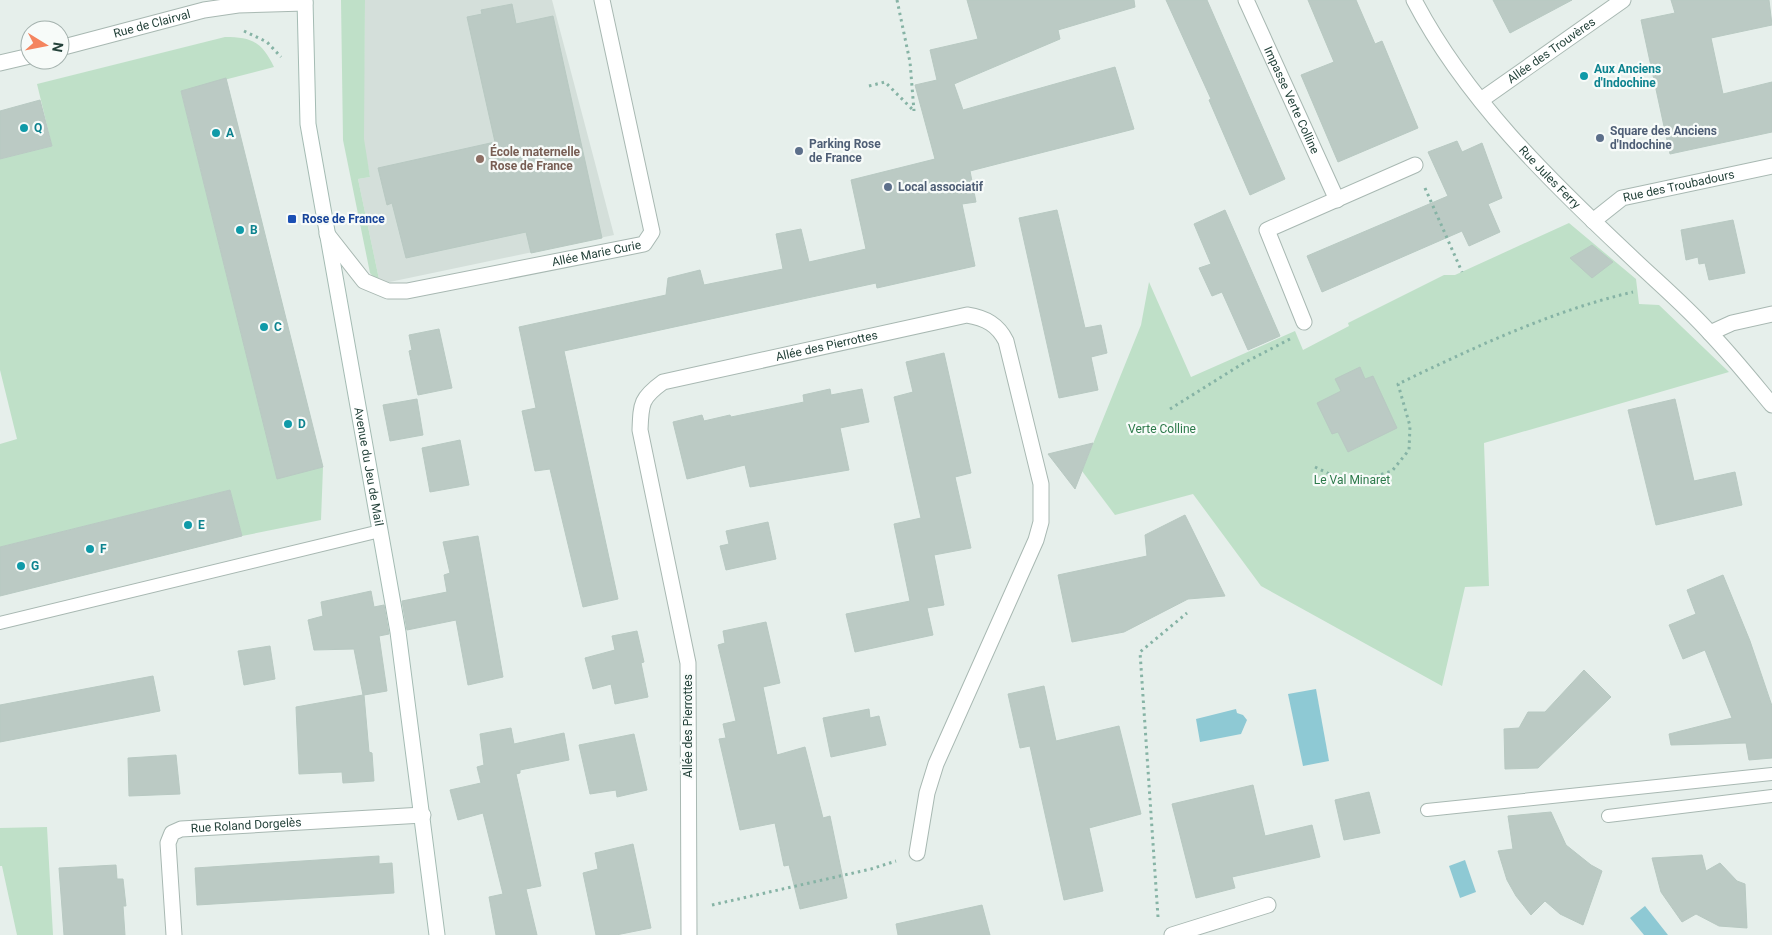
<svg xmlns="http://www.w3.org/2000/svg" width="1772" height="935" font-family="Roboto,sans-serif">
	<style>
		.built { fill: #d4dfda }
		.green { fill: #bfe0c8 }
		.water { fill: #8ec9d4 }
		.building { fill: #bbcac4; stroke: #b8c9c2 }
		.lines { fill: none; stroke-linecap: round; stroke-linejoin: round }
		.lane-casing { stroke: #a8b8b2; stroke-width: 14 }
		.street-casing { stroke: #a8b8b2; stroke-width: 17 }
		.secondary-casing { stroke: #a4bbb3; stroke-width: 17 }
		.path { stroke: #86b3a5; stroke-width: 3; stroke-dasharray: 2.5 4; stroke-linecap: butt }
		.lane { stroke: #fff; stroke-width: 12 }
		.street { stroke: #fff; stroke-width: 15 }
		.secondary { stroke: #fff; stroke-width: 15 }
		.culture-dot { fill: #0f9aa8; stroke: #f7fbf9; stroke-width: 2 }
		.service-dot { fill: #5c6f8a; stroke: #f7fbf9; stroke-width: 2 }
		.education-dot { fill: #8d6e63; stroke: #f7fbf9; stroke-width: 2 }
		.transit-dot { fill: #1a4fb4; stroke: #f7fbf9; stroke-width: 2 }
		.labels { text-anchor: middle; stroke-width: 4.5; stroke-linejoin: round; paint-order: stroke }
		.street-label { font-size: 12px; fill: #24423a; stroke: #f7fbf9 }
		.culture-label { font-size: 12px; font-weight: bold; fill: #0d838f; stroke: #f7fbf9; text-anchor: start }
		.service-label { font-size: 12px; font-weight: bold; fill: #4e5e75; stroke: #f7fbf9; text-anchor: start }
		.education-label { font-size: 12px; font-weight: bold; fill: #785e54; stroke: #f7fbf9; text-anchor: start }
		.transit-label { font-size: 12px; font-weight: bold; fill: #164399; stroke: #f7fbf9; text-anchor: start }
		.park-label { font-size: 12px; fill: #2d7a4b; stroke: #f7fbf9 }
	</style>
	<rect width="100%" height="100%" fill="#e6efeb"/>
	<path class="built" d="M365,0H552L614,235L380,284L358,179L370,177L363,141Z"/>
	<g class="green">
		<path d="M341,0H365L364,139L370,177L358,179L380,284L370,273L343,140Z"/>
		<path d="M225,37C252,37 262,42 274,67L181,91L277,478L323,467L321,520L242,536L230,490L0,547V444L17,439L0,370V159L52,146L37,84Z"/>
		<path d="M1569,223L1636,279L1639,304L1659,305L1729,372L1484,443L1489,586L1465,587L1442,686L1261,586L1193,494L1115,515L1082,471L1141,325L1149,282L1191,377L1295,331L1303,350L1349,326L1348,323L1444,275H1455Z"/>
		<path d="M47,827L53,935H17L2,866H0V828Z"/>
	</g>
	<g class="water">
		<path d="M1316,689L1329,761L1303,766L1288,694Z"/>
		<path d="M1236,709L1237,713L1243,715L1247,720L1241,734L1200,742L1196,719Z"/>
		<path d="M1465,860L1476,892L1460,898L1449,866Z"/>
		<path d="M1645,906L1668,935H1644L1630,918Z"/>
	</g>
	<g class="building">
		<path d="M967,0H1134L1135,7L1058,30L1060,39L954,84L963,110L1115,67L1134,129L970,171L976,202L962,204L975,266L877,288L876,283L564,351L618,599L583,607L550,469L535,471L522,411L536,408L519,327L666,295L668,278L700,270L704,285L783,269L776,234L801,229L809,262L866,249L851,180L935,159L915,85L937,80L930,50L978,39Z"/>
		<path d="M1166,0H1207L1285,179L1250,195L1209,100L1211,99Z"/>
		<path d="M1308,0H1356L1375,44L1382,41L1418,128L1338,162L1301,75L1334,62Z"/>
		<path d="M1493,0H1572L1510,33Z"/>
		<path d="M1671,0H1769L1772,25L1711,38L1723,94L1772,82V132L1670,154L1641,20L1675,13Z"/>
		<path d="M512,4L516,24L553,16L602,238L531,253L526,232L406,258L392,203L387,205L378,168L495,142L467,17L482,14L481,10Z"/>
		<path d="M226,78L323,467L277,479L181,91Z"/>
		<path d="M40,100L52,146L0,159V111Z"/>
		<path d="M1457,141L1462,152L1482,143L1502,198L1488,204L1500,232L1469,246L1462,231L1322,292L1307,256L1448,196L1428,152Z"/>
		<path d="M1057,210L1085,328L1101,325L1107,353L1091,357L1098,390L1059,398L1019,218Z"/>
		<path d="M1225,210L1280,336L1248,350L1222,292L1212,296L1199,268L1211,264L1194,224Z"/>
		<path d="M1733,220L1745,273L1709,280L1705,263L1699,264L1698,257L1686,260L1681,230Z"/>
		<path d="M1592,245L1613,262L1592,278L1570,258Z"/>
		<path d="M439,329L452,388L418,395L409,351L412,350L409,335Z"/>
		<path d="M944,353L971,473L955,477L971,548L934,555L944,605L927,608L933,635L855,652L846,614L910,601L894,524L921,518L894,397L913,392L906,362Z"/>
		<path d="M1360,367L1365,379L1373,376L1397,428L1348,452L1338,432L1332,434L1317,403L1341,391L1335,379Z"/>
		<path d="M830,389L831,395L862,389L869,422L840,428L849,470L750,487L745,465L687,479L673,422L702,415L704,421L730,415L731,417L804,402L803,395Z"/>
		<path d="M417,399L423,435L390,441L383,405Z"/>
		<path d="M1675,399L1694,481L1735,472L1742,505L1656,525L1628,410Z"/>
		<path d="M460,440L469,485L430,492L422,448Z"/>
		<path d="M1093,443L1075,489L1048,454Z"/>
		<path d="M230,490L242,536L0,596V547Z"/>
		<path d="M1185,515L1225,596L1188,599L1124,632L1072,642L1058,575L1147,556L1145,535Z"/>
		<path d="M768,522L776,559L726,570L720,546L729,544L726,531Z"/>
		<path d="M478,536L503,677L468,685L456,620L407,630L402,601L447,592L444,575L450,573L443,542Z"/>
		<path d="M1723,575L1750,641L1772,706V758L1749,760L1746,743L1671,745L1669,734L1732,718L1705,650L1683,659L1669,625L1696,614L1687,590Z"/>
		<path d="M371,591L374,607L384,605L389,634L379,636L387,691L364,695L369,752L372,753L374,781L343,783L342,772L299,774L296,707L363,695L354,649L314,650L308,620L323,616L321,602Z"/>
		<path d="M766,622L780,683L763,687L777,755L805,747L823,818L830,816L847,898L800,909L789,865L784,866L775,823L740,830L719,739L726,738L723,724L736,721L718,645L725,643L723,631Z"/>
		<path d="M637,631L644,662L641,663L648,697L615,704L611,684L593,689L585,658L615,650L612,636Z"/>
		<path d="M270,646L275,679L244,685L238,651Z"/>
		<path d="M1584,670L1611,697L1538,768L1505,769L1504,729L1519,728L1528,712H1545Z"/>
		<path d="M153,676L160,711L0,742V705Z"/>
		<path d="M1044,686L1056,741L1119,726L1141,814L1089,828L1103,891L1064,900L1030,746L1020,748L1008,694Z"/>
		<path d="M869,709L870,718L879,716L886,745L831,757L823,718Z"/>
		<path d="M511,728L514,744L564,733L569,760L520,770V773L516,774L541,886L526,889L537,935H496L489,897L503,894L483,813L458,820L450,790L481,783L477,767L484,765L480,734Z"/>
		<path d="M634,734L647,790L617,797L616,790L590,794L579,745Z"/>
		<path d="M176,755L180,794L129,796L128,758Z"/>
		<path d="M1253,785L1265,836L1312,825L1320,857L1232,877L1235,888L1196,898L1172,804Z"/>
		<path d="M1369,792L1380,833L1344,840L1335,800Z"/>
		<path d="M1551,812L1566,845L1591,865L1602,871L1583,925L1560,914L1545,901L1531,915L1516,896L1507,880L1498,851L1513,849L1508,816Z"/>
		<path d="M633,844L651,928L616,935H596L583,873L598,869L595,853Z"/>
		<path d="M1702,855L1706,871L1720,863L1737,881L1745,884L1747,928L1719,926L1696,914L1682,922L1661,892L1652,858Z"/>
		<path d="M379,856V864L392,863L394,893L197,905L195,868Z"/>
		<path d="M116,865L117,879H123L126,906H123L125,935H64L59,868Z"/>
		<path d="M982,905L990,935H898L896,924Z"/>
	</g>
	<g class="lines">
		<defs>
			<g id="lane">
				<path d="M0,623L380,531"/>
				<path d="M1427,810L1772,774"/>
				<path d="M1608,816L1772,796"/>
			</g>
			<g id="street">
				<path id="s1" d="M1246,0L1337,200"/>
				<path id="s2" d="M1414,0C1465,98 1548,179 1628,254C1655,280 1685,305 1710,333C1732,356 1752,381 1772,405"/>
				<path id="s3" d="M60,48L204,10L238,5L305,3"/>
				<path d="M0,63L30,56"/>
				<path id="s4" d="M1481,100L1623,0"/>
				<path id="s5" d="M1593,221L1622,198L1772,166"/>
				<path id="s6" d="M327,234L364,281L388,291H407L644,244L652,232L602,0"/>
				<path d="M1304,322L1267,230L1415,165"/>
				<path d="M1710,333L1732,323L1772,314"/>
				<path id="s7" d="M174,935L168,843L172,833L181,829L423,815"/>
				<path id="s8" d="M689,935L688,663L640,430C641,403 641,398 663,382L967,315C986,318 998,325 1006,341L1041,484V522L1036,540L936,764L927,793L917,853"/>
				<path d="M1172,935L1268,905"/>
			</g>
			<g id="secondary">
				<path id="s9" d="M305,0L308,124L398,632L437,935"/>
			</g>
		</defs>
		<use href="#lane" class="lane-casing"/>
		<use href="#street" class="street-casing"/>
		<use href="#secondary" class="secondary-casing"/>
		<g class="path">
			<path d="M897,0L910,62L914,111"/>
			<path d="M244,31L267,42L281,57"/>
			<path d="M869,86L885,82L914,111"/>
			<path d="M1425,188L1462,272"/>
			<path d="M1170,409L1242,364L1290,339"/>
			<path d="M1315,467L1350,484L1392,471L1409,450L1410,426L1398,384C1473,348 1551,311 1633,292"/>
			<path d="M712,905L871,869L896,861"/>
			<path d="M1158,917L1140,652L1187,613"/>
		</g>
		<use href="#lane" class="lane"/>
		<use href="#street" class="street"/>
		<use href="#secondary" class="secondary"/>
	</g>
	<g class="culture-dot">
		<circle cx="1584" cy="76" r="5"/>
		<circle cx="24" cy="128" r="5"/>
		<circle cx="216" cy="133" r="5"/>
		<circle cx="240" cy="230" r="5"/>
		<circle cx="264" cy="327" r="5"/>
		<circle cx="288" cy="424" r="5"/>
		<circle cx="188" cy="525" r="5"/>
		<circle cx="90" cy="549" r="5"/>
		<circle cx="21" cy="566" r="5"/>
	</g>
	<g class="service-dot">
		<circle cx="1600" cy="138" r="5"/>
		<circle cx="799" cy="151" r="5"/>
		<circle cx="888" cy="187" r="5"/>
	</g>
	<circle class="education-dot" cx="480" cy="159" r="5"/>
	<rect class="transit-dot" x="287" y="214" width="10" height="10" rx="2.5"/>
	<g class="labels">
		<g class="street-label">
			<text dy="4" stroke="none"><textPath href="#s3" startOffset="95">Rue de Clairval</textPath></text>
			<text dy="4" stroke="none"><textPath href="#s4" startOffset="86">Allée des Trouvères</textPath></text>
			<text dy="4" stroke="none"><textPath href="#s1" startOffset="110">Impasse Verte Colline</textPath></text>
			<text dy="4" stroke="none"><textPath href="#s2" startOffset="224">Rue Jules Ferry</textPath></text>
			<text dy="4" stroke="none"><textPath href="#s5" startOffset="95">Rue des Troubadours</textPath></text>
			<text dy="4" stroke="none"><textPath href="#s6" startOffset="298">Allée Marie Curie</textPath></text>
			<text dy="4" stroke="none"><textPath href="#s8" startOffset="734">Allée des Pierrottes</textPath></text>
			<text dy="4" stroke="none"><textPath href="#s9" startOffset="472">Avenue du Jeu de Mail</textPath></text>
			<text transform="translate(688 726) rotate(-90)" y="4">Allée des Pierrottes</text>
			<text dy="4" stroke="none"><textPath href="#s7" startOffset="178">Rue Roland Dorgelès</textPath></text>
		</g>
		<g class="culture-label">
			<text x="1594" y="73">Aux Anciens<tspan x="1594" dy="14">d'Indochine</tspan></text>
			<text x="34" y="132">Q</text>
			<text x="226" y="137">A</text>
			<text x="250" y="234">B</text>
			<text x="274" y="331">C</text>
			<text x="298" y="428">D</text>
			<text x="198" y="529">E</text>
			<text x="100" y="553">F</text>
			<text x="31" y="570">G</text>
		</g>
		<g class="service-label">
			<text x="1610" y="135">Square des Anciens<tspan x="1610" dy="14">d'Indochine</tspan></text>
			<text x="809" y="148">Parking Rose<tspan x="809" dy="14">de France</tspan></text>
			<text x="898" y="191">Local associatif</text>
		</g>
		<g class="education-label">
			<text x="490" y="156">École maternelle<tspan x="490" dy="14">Rose de France</tspan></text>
		</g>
		<g class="transit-label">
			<text x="302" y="223">Rose de France</text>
		</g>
		<g class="park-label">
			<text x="1162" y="433">Verte Colline</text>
			<text x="1352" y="484">Le Val Minaret</text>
		</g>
	</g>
	<g transform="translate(45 45) rotate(100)"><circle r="24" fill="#f7fbf9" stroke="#a3b1ad"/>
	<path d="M0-4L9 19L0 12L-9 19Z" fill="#f4845f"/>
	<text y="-8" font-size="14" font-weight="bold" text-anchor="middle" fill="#24423a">N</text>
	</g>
</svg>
